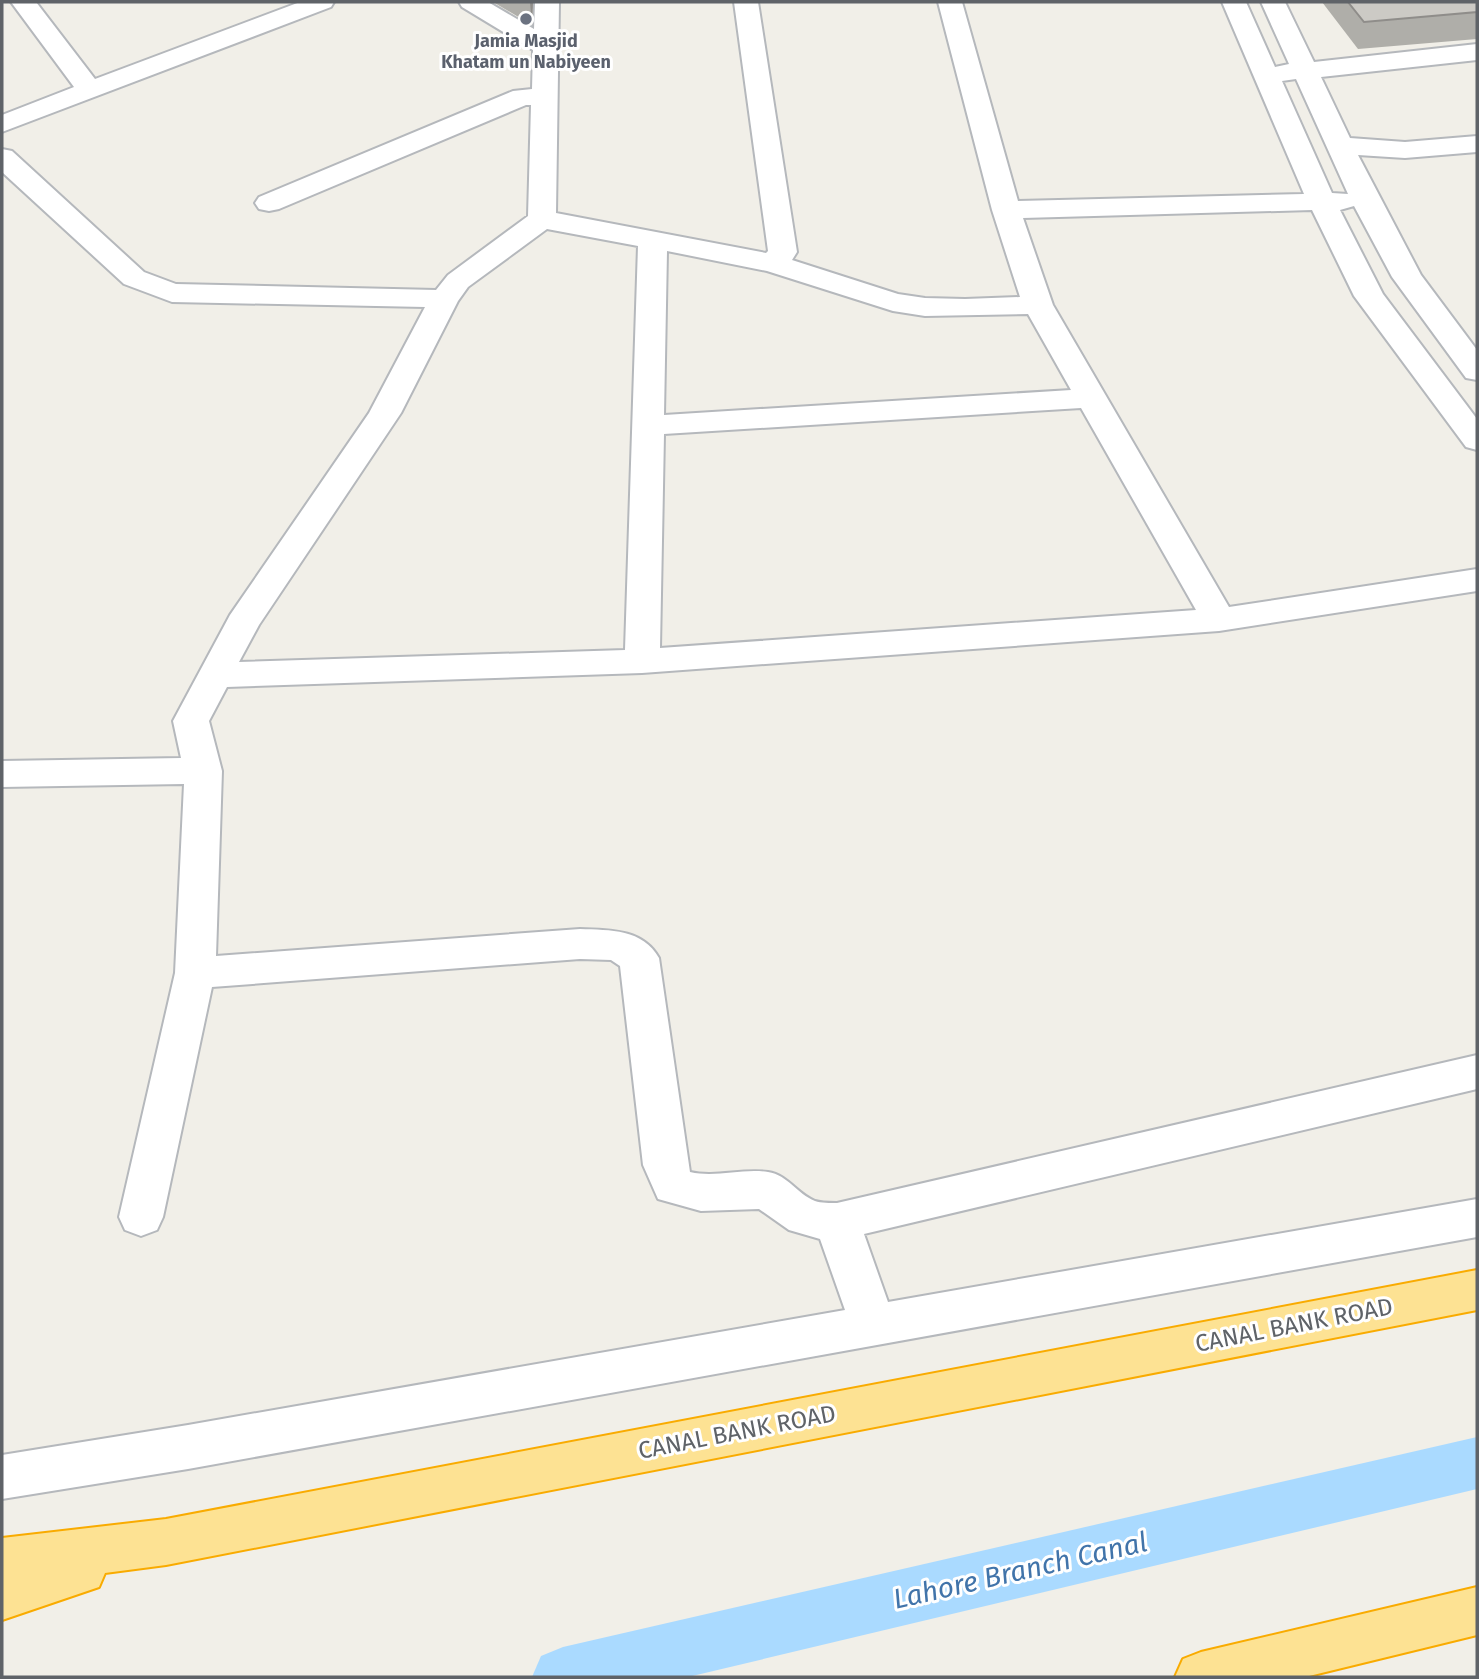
<svg xmlns="http://www.w3.org/2000/svg" width="1479" height="1679" font-family="'Fira Sans',sans-serif">
	<style>
		.lines { fill: none; stroke-linecap: round; stroke-linejoin: round }
		.canal { fill: #aadaff; fill-rule: evenodd }
		.minor-casing { stroke: #b5b8bc; stroke-width: 4 }
		.highway-casing { stroke: #f9ab00; stroke-width: 4 }
		.minor { fill: #fff; fill-rule: evenodd }
		.highway { fill: #fde293; fill-rule: evenodd }
		.wall { fill: #afaea9 }
		.shaded-wall { fill: #8f8d8a }
		.building { fill: #cccac5; stroke: #8f8d8a; stroke-width: 2 }
		.worship-dot { fill: #6b7280; stroke: #fff; stroke-width: 2.5 }
		.labels { text-anchor: middle; stroke-width: 6; stroke-linejoin: round; paint-order: stroke }
		.far-worship-label { font-size: 18px; font-weight: bold; fill: #5b616d; stroke: #fff }
		.near-street-label { font-size: 24px; fill: #5f6368; stroke: #fff }
		.near-water-label { font-size: 28px; font-style: italic; fill: #4174aa; stroke: #fff }
	</style>
	<rect width="100%" height="100%" fill="#f1efe8"/>
	<g class="lines">
		<path class="canal" d="M1477,1437V1489L688,1677H532L541,1656L563,1647Z"/>
		<defs>
			<g id="minor">
				<path d="M11,2H36L95,79L300,2H334L331,7L2,132V115L74,87Z"/>
				<path d="M459,2H488L534,29L535,2H559L556,213L766,253L768,251L734,2H758L797,252L792,260L898,294L925,298L965,299L1020,297L992,210L938,2H962L1018,201L1304,194L1222,2H1246L1275,67L1289,64L1261,2H1285L1314,62L1477,44V60L1321,77L1350,138L1405,142L1477,136V152L1405,158L1358,155L1421,275L1477,350V380L1466,378L1392,277L1354,206L1340,210L1383,294L1477,419V450L1466,447L1354,296L1312,210L1023,218L1053,305L1229,607L1477,569V591L1219,631L642,673L227,687L209,721L222,771L216,956L580,929C610,930 643,929 659,958L690,1172C716,1178 742,1168 768,1172C788,1175 797,1194 815,1201C821,1203 830,1203 837,1203L1477,1055V1089L864,1234L888,1302L1477,1199V1237L188,1469L2,1499V1455L188,1425L845,1310L820,1239L789,1230L759,1209L701,1211L658,1199L643,1165L620,966L611,960L580,959L212,987L163,1217L157,1230L141,1236L125,1230L119,1217L175,973L184,784L2,787V761L181,758L173,721L230,615L369,413L425,307L172,302L124,284L2,172V149L12,151L144,272L176,284L436,290L448,275L528,216L531,105H526L279,209L269,211L259,209L255,203L259,197L513,91L532,89L533,50L462,7ZM1296,79L1348,194L1332,193L1282,81ZM547,229L638,246L625,650L239,662L259,625L401,413L458,301L468,287ZM667,251L767,271L893,311L925,316L1028,314L1071,390L664,415ZM1081,408L1196,610L660,648L664,434Z"/>
			</g>
			<g id="highway">
				<path d="M1477,1270V1310L166,1565L105,1573L99,1587L2,1620V1538L166,1519Z"/>
				<path d="M1477,1587V1635L1305,1677H1175L1183,1659L1201,1652Z"/>
			</g>
		</defs>
		<use href="#minor" class="minor-casing"/>
		<use href="#highway" class="highway-casing"/>
		<use href="#minor" class="minor"/>
		<use href="#highway" class="highway"/>
	</g>
	<g class="wall">
		<path d="M493,2H533L532,25Z"/>
		<path d="M1322,2H1477V39L1358,49Z"/>
	</g>
	<path class="shaded-wall" d="M530,2H533L532,25Z"/>
	<path class="building" d="M1348,2H1477V12L1364,22Z"/>
	<circle class="worship-dot" cx="526" cy="19" r="7"/>
	<g class="labels">
		<g class="far-worship-label">
			<text x="526" y="47">Jamia Masjid<tspan x="526" dy="21">Khatam un Nabiyeen</tspan></text>
		</g>
		<g class="near-street-label">
			<text transform="translate(1294 1325) rotate(-11)" y="8">CANAL BANK ROAD</text>
			<text transform="translate(737 1432) rotate(-11)" y="8">CANAL BANK ROAD</text>
		</g>
		<g class="near-water-label">
			<text transform="translate(1020 1570) rotate(-13)" y="10">Lahore Branch Canal</text>
		</g>
	</g>
	<rect width="1479" height="1679" fill="none" stroke="#5f6368" stroke-width="7"/>
</svg>
